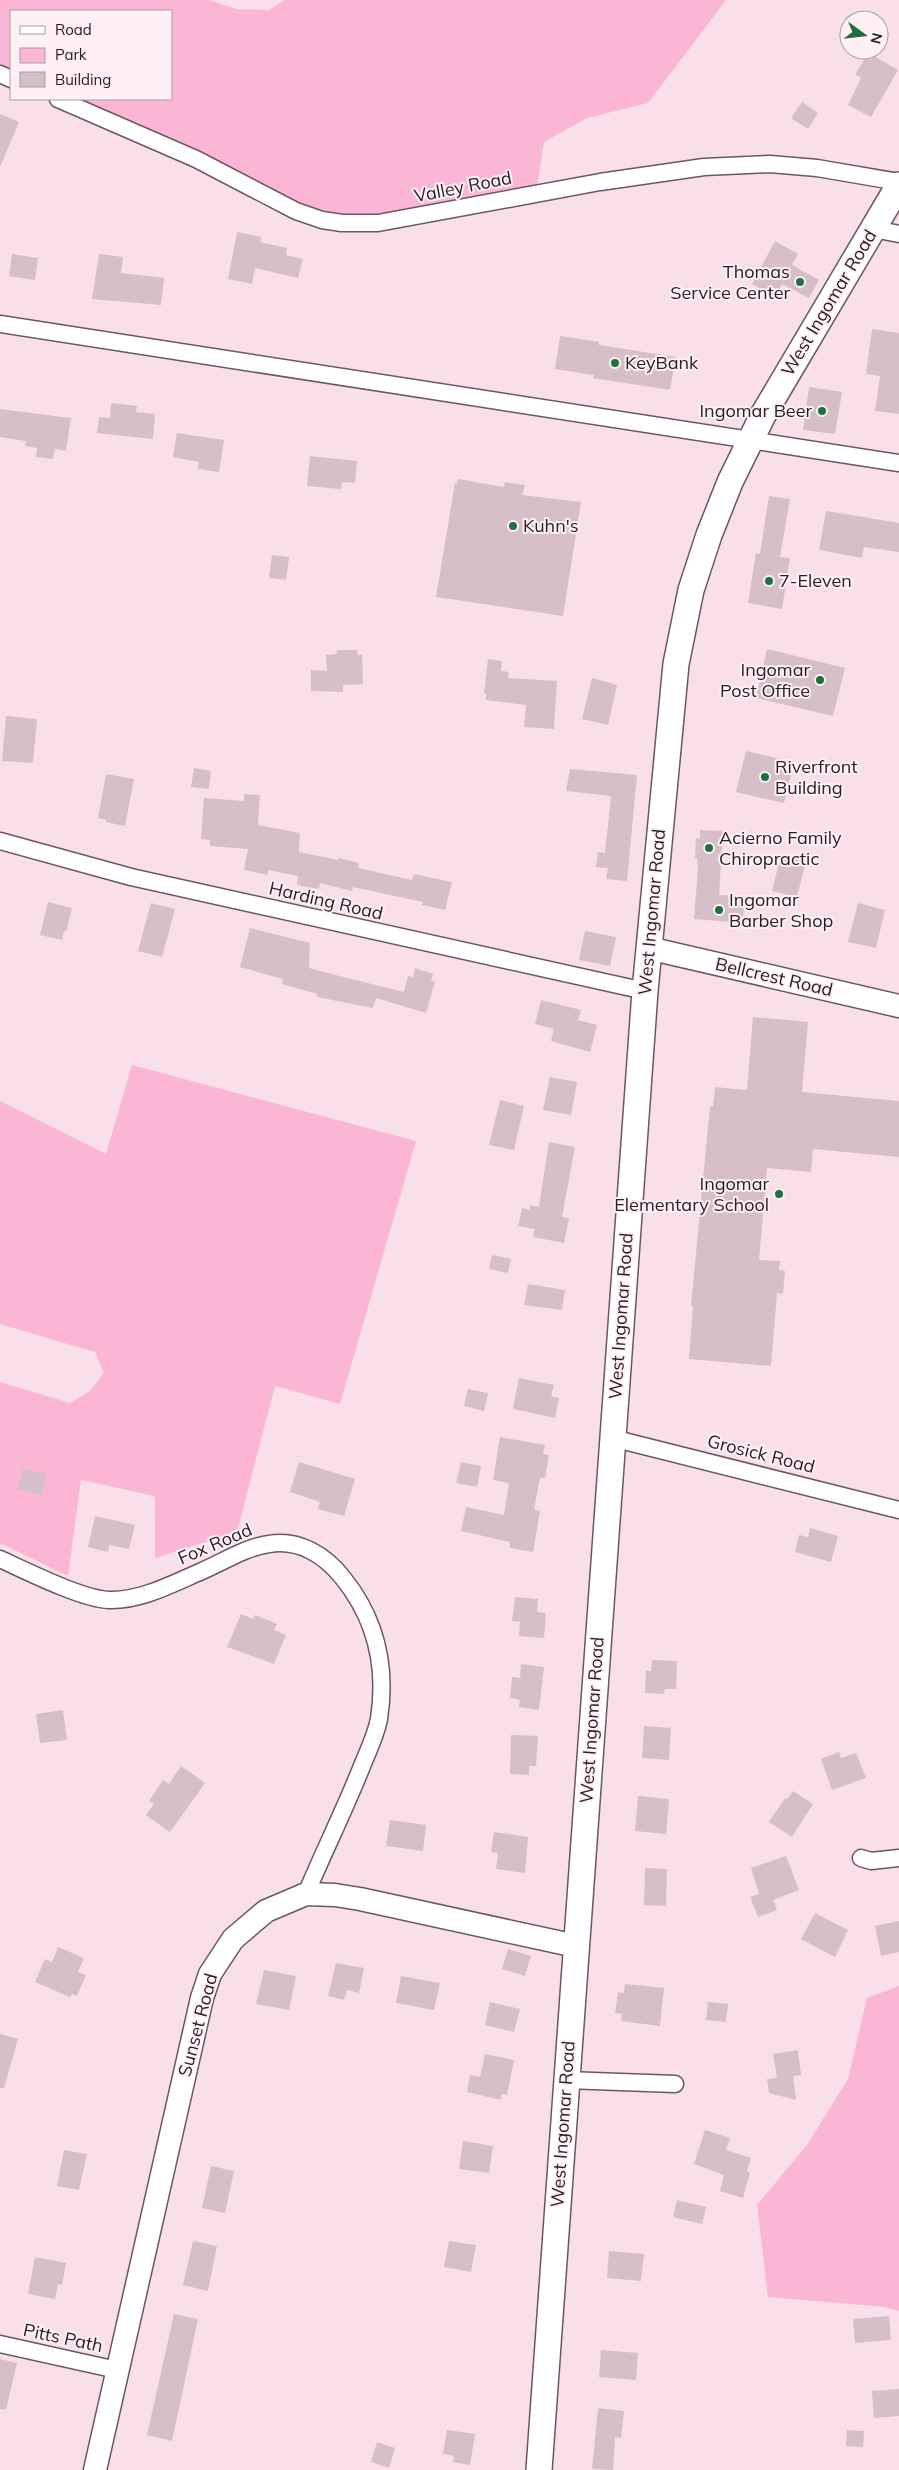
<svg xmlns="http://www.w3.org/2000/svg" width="899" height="2470" font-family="Mulish,sans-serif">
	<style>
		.green { fill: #fbb6d5 }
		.building { fill: #d7bfc9 }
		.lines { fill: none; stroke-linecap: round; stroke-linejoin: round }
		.street-casing { stroke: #6c5760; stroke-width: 19 }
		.secondary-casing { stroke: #6c5760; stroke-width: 25 }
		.primary-casing { stroke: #6c5760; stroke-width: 28 }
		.street { stroke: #fff; stroke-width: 16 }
		.secondary { stroke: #fff; stroke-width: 22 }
		.primary { stroke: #fff; stroke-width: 25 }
		.poi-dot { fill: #1e7041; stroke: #fff0f6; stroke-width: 2 }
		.labels { text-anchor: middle; stroke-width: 4; stroke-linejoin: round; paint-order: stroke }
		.street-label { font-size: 18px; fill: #292024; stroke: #fff0f6 }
		.poi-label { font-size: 18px; fill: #292024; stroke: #fff0f6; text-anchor: start }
	</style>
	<rect width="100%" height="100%" fill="#f8dfea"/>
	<g class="green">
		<path d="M0,0H209L236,9L269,10L285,0H726L648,103L587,118L544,142L536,193L342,223L58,99H171V11H11V79L0,74Z"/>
		<path d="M132,1065L416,1141L340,1404L275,1386L237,1532L155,1558V1496L81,1480L68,1576L0,1543V1382L70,1403L90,1391L104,1373L95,1352L0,1324V1101L106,1154Z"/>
		<path d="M899,1986V2311L885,2307L768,2297L757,2205L807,2145L848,2079L867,1998Z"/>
	</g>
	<g class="building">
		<path d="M874,56L898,70L871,117L848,105L861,78L855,74L866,57L871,60Z"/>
		<path d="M802,102L818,113L808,129L791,118Z"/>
		<path d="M0,114L19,122L0,167Z"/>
		<path d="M237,232L261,237L260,242L287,248L286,255L303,259L298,278L255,268L252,284L228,279Z"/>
		<path d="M775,241L798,254L792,265L819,280L809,298L782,284L775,296L752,284Z"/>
		<path d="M12,254L38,258L35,280L9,276Z"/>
		<path d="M99,254L123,257L121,273L164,278L161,305L92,299Z"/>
		<path d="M872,329L899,333V414L875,411L880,376L866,374Z"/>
		<path d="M560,336L599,342V345L676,357L670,390L593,378L594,375L555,369Z"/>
		<path d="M809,387L842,392L835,434L803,430Z"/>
		<path d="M111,403L137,406L136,412L155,414L153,439L97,433L99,417L110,418Z"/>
		<path d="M0,409L71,418L66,451L55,449L53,459L36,457L37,448L25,446L26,441L0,437Z"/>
		<path d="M177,433L224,440L219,472L198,469L199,462L173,457Z"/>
		<path d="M310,456L357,461L355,483L342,482L341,489L307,486Z"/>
		<path d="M458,479L504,487L505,482L525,485L522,495L581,502L563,616L436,597L455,483L457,484Z"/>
		<path d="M769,496L790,499L780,557L790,558L782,609L748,603L756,553L760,554Z"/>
		<path d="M826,511L899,523V552L864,547L862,558L819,550Z"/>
		<path d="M272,555L289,557L286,580L269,578Z"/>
		<path d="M767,649L845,668L833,716L756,698Z"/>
		<path d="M337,650H357L358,655H362L363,684L343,685V692L311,691V670L327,671L326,655L336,654Z"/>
		<path d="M488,659L502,661L501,671L509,672L508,678L557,681L554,729L524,727L526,705L486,700V694H484Z"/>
		<path d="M592,678L617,685L608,725L582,719Z"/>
		<path d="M6,716L37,719L33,763L2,761Z"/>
		<path d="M746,751L794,762L784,803L736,792Z"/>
		<path d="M194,768L211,771L209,789L191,787Z"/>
		<path d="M570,769L637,775L627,881L606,879L608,868L596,867L598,852L605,853L611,796L566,791Z"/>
		<path d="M106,774L134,779L125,826L106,822V820L98,818Z"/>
		<path d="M244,794L260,795L258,825L300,833L299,852L338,860L339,858L359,863L358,868L412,880L414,874L452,882L445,910L422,905L423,902L353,887L352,891L320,883L319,889L297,885L298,876L268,870V875L244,870L248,849L210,846V840L201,839L204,798L244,801Z"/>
		<path d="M700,830L723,831L719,895L734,896L733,902L744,903L743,918L732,917L731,922L694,919L698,868L697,858H695L696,838L700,839Z"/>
		<path d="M781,855L806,861L797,897L772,891Z"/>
		<path d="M48,902L72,908L66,932L64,931L62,940L40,935Z"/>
		<path d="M151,903L175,909L162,957L138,951Z"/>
		<path d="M858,903L885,910L876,948L848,942Z"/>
		<path d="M250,928L310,943L309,968L347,978L404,992L408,976L413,977L415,968L433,974L431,981L435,982L426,1013L376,998L373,1008L317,997V994L282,984L283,979L240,967Z"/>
		<path d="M585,931L616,937L610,966L579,960Z"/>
		<path d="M541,1000L581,1010L578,1020L597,1025L590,1052L551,1041L554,1029L535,1024Z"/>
		<path d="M753,1017L808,1022L802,1092L899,1101V1157L813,1149L811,1172L767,1168L759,1260L780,1261L779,1270L785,1271L783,1294L777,1293L771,1366L689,1359L693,1306H691L710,1106H713L715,1087L747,1090Z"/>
		<path d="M550,1077L577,1082L571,1115L543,1110Z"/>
		<path d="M500,1100L524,1106L514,1150L489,1145Z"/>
		<path d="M549,1142L575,1147L562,1217L569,1218L564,1243L533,1237L535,1229L518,1226L522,1208L530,1210V1205L539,1207Z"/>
		<path d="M492,1255L511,1259L508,1273L489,1269Z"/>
		<path d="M528,1284L565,1290L562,1310L524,1305Z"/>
		<path d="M519,1378L554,1385L551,1396L559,1398L555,1418L513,1409Z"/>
		<path d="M468,1389L488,1393L484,1411L464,1406Z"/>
		<path d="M500,1437L545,1445L543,1454L549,1455L545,1478H540L534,1510L540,1511L533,1552L510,1548V1542L461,1531L466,1507L504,1515L509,1483L493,1480Z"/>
		<path d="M299,1462L355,1479L344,1516L318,1509L320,1502L290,1492Z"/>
		<path d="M461,1462L481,1466L477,1487L456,1483Z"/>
		<path d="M23,1468L47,1474L42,1495L18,1489Z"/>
		<path d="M95,1516L135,1525L129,1549L109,1545L108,1552L88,1547Z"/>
		<path d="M810,1528L838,1536L831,1562L795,1552L799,1535L808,1537Z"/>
		<path d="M515,1597L538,1599L537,1612L546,1613L544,1638L519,1636L520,1622L512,1621Z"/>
		<path d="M241,1614L253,1619L255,1615L277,1624L274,1630L286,1635L274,1664L227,1647Z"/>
		<path d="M652,1660L677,1661L676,1689H665L664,1694L645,1693L646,1671H651Z"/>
		<path d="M521,1664L544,1667L539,1710L519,1707L520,1700L510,1698L512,1677L520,1678Z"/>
		<path d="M63,1710L67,1740L40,1743L36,1714Z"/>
		<path d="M644,1726L671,1728L669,1760L642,1758Z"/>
		<path d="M511,1735L538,1736L536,1766H529V1775L510,1774Z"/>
		<path d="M839,1752L841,1758L856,1753L866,1778L832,1790L821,1759Z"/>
		<path d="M181,1766L205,1783L170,1832L146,1815L154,1804L149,1801L163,1780L169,1784Z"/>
		<path d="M793,1791L813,1804L792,1837L769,1822L785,1798L787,1799Z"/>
		<path d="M638,1796L669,1799L666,1834L635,1831Z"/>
		<path d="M390,1820L426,1825L423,1851L386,1846Z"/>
		<path d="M494,1832L528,1837L525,1873L496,1869L498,1853L491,1852Z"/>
		<path d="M786,1856L799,1890L773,1900L777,1910L758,1917L750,1897L759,1894L751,1868Z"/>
		<path d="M645,1868L667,1869L666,1906L644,1905Z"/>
		<path d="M815,1913L848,1930L835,1957L801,1939Z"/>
		<path d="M899,1921V1952L881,1956L875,1926Z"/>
		<path d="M58,1947L84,1958L78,1972L86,1975L77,1996L72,1994L70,1997L35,1982L45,1959L52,1962Z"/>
		<path d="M508,1949L531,1956L525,1976L502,1969Z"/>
		<path d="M336,1963L364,1968L359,1993L347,1990L344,2000L328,1996Z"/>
		<path d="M264,1970L296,1976L289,2010L256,2004Z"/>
		<path d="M401,1976L440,1983L434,2010L396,2003Z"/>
		<path d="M625,1984L664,1988L660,2026L621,2021L622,2014L615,2013L618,1992L624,1993Z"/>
		<path d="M490,2002L520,2009L514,2032L485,2025Z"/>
		<path d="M708,2002L728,2004L726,2022L706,2020Z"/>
		<path d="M0,2034L18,2039L4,2088H0Z"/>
		<path d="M798,2050L801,2075L793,2076L796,2100L769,2093L767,2079L777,2078L773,2054Z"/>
		<path d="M485,2054L514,2060L507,2095L502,2094L501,2100L467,2092L470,2075L480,2077Z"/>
		<path d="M705,2130L730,2138L726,2150L751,2158L747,2171L750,2172L743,2198L720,2191L724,2175L694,2164Z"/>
		<path d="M463,2141L493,2146L489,2173L459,2169Z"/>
		<path d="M64,2150L87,2154L79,2190L57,2186Z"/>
		<path d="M211,2166L234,2171L225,2213L202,2208Z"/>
		<path d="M677,2200L706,2207L702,2224L673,2217Z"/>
		<path d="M193,2241L217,2246L208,2291L183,2285Z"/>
		<path d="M449,2241L476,2245L471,2272L444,2267Z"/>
		<path d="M609,2251L644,2254L641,2281L607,2278Z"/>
		<path d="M35,2257L66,2263L62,2285L58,2284L55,2299L28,2294Z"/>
		<path d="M174,2314L198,2319L172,2441L147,2435Z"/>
		<path d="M889,2316L891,2340L855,2343L853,2319Z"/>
		<path d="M601,2350L638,2353L636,2380L599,2377Z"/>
		<path d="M0,2359L17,2363L6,2410L0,2409Z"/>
		<path d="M899,2389V2416L874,2418L872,2391Z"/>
		<path d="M598,2408L624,2411L621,2438L615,2437L613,2470L592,2469Z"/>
		<path d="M447,2430L475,2434L470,2465L453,2462L454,2456L443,2454Z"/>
		<path d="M847,2430L864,2431L863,2447L846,2446Z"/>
		<path d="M377,2442L395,2448L389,2468L371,2462Z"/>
	</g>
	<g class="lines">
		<defs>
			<g id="street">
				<path d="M0,74L11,79"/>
				<path d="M58,99L196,159L296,211L322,220L342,223H378L600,182L704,167L770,164L817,168L899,182"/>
				<path d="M873,229L899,234"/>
				<path d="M0,324L899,463"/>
				<path d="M0,841L131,877L645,991"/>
				<path d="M612,1438L899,1510"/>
				<path d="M0,1559C26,1571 82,1599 109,1600C141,1601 174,1583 202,1571C223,1562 246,1547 269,1544C299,1539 325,1555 343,1578C376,1619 387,1667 379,1719C376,1735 368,1751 362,1766C345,1809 324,1851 306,1894"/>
				<path d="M861,1858L871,1861L899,1858"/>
				<path d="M566,2080L675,2084"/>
				<path d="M0,2344L117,2370"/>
			</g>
			<g id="secondary">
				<path d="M648,948L899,1006"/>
				<path d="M95,2470L202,1998L210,1974L233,1939L266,1911L306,1894L335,1895L360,1899L576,1946"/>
			</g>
			<path id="primary" d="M539,2470L645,991L676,664L691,590L709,535L730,482L763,415L899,185"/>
		</defs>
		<use href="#street" class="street-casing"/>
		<use href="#secondary" class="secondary-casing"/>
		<use href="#primary" class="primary-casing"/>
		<use href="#street" class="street"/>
		<use href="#secondary" class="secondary"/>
		<use href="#primary" class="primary"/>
	</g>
	<g class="poi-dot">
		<circle cx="800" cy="282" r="5"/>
		<circle cx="615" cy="363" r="5"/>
		<circle cx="822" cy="411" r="5"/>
		<circle cx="513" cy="526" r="5"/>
		<circle cx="769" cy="581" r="5"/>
		<circle cx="820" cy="680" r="5"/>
		<circle cx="765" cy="777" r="5"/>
		<circle cx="709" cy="848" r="5"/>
		<circle cx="719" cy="910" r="5"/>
		<circle cx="779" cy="1194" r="5"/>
	</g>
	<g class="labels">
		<g class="street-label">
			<text transform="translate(463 187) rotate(-11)" y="6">Valley Road</text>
			<text transform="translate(829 303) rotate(-59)" y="6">West Ingomar Road</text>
			<text transform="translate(326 901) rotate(13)" y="6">Harding Road</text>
			<text transform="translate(652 912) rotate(-85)" y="6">West Ingomar Road</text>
			<text transform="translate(774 977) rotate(13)" y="6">Bellcrest Road</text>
			<text transform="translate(621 1316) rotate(-86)" y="6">West Ingomar Road</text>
			<text transform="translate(761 1454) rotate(14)" y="6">Grosick Road</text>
			<text transform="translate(215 1544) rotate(-23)" y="6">Fox Road</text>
			<text transform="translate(592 1720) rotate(-86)" y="6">West Ingomar Road</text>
			<text transform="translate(198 2025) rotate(-75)" y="6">Sunset Road</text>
			<text transform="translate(563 2124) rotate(-86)" y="6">West Ingomar Road</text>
			<text transform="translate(63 2338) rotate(12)" y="6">Pitts Path</text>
		</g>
		<g class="poi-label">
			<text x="790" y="278" text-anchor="end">Thomas<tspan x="790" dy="21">Service Center</tspan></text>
			<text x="625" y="369">KeyBank</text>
			<text x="812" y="417" text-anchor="end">Ingomar Beer</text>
			<text x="523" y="532">Kuhn's</text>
			<text x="779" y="587">7-Eleven</text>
			<text x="810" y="676" text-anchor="end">Ingomar<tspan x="810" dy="21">Post Office</tspan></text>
			<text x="775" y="773">Riverfront<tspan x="775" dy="21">Building</tspan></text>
			<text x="719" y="844">Acierno Family<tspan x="719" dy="21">Chiropractic</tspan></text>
			<text x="729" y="906">Ingomar<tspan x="729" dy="21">Barber Shop</tspan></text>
			<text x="769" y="1190" text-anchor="end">Ingomar<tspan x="769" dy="21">Elementary School</tspan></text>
		</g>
	</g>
	<rect x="10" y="10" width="162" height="90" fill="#fff0f6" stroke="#a99da2"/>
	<rect x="20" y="26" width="25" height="8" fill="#ffffff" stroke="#a99da2"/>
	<text x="55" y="35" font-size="15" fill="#292024">Road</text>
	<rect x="20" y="48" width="25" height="15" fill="#fbb6d5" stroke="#a99da2"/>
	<text x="55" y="60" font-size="15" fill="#292024">Park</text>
	<rect x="20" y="72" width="25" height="15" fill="#d7bfc9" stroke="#a99da2"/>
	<text x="55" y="85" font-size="15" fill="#292024">Building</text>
	<g transform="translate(864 35) rotate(105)"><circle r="24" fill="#fff0f6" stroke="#a99da2"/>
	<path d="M0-4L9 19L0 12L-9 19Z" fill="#1e7041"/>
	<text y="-8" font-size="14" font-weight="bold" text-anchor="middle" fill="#292024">N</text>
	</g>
</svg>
